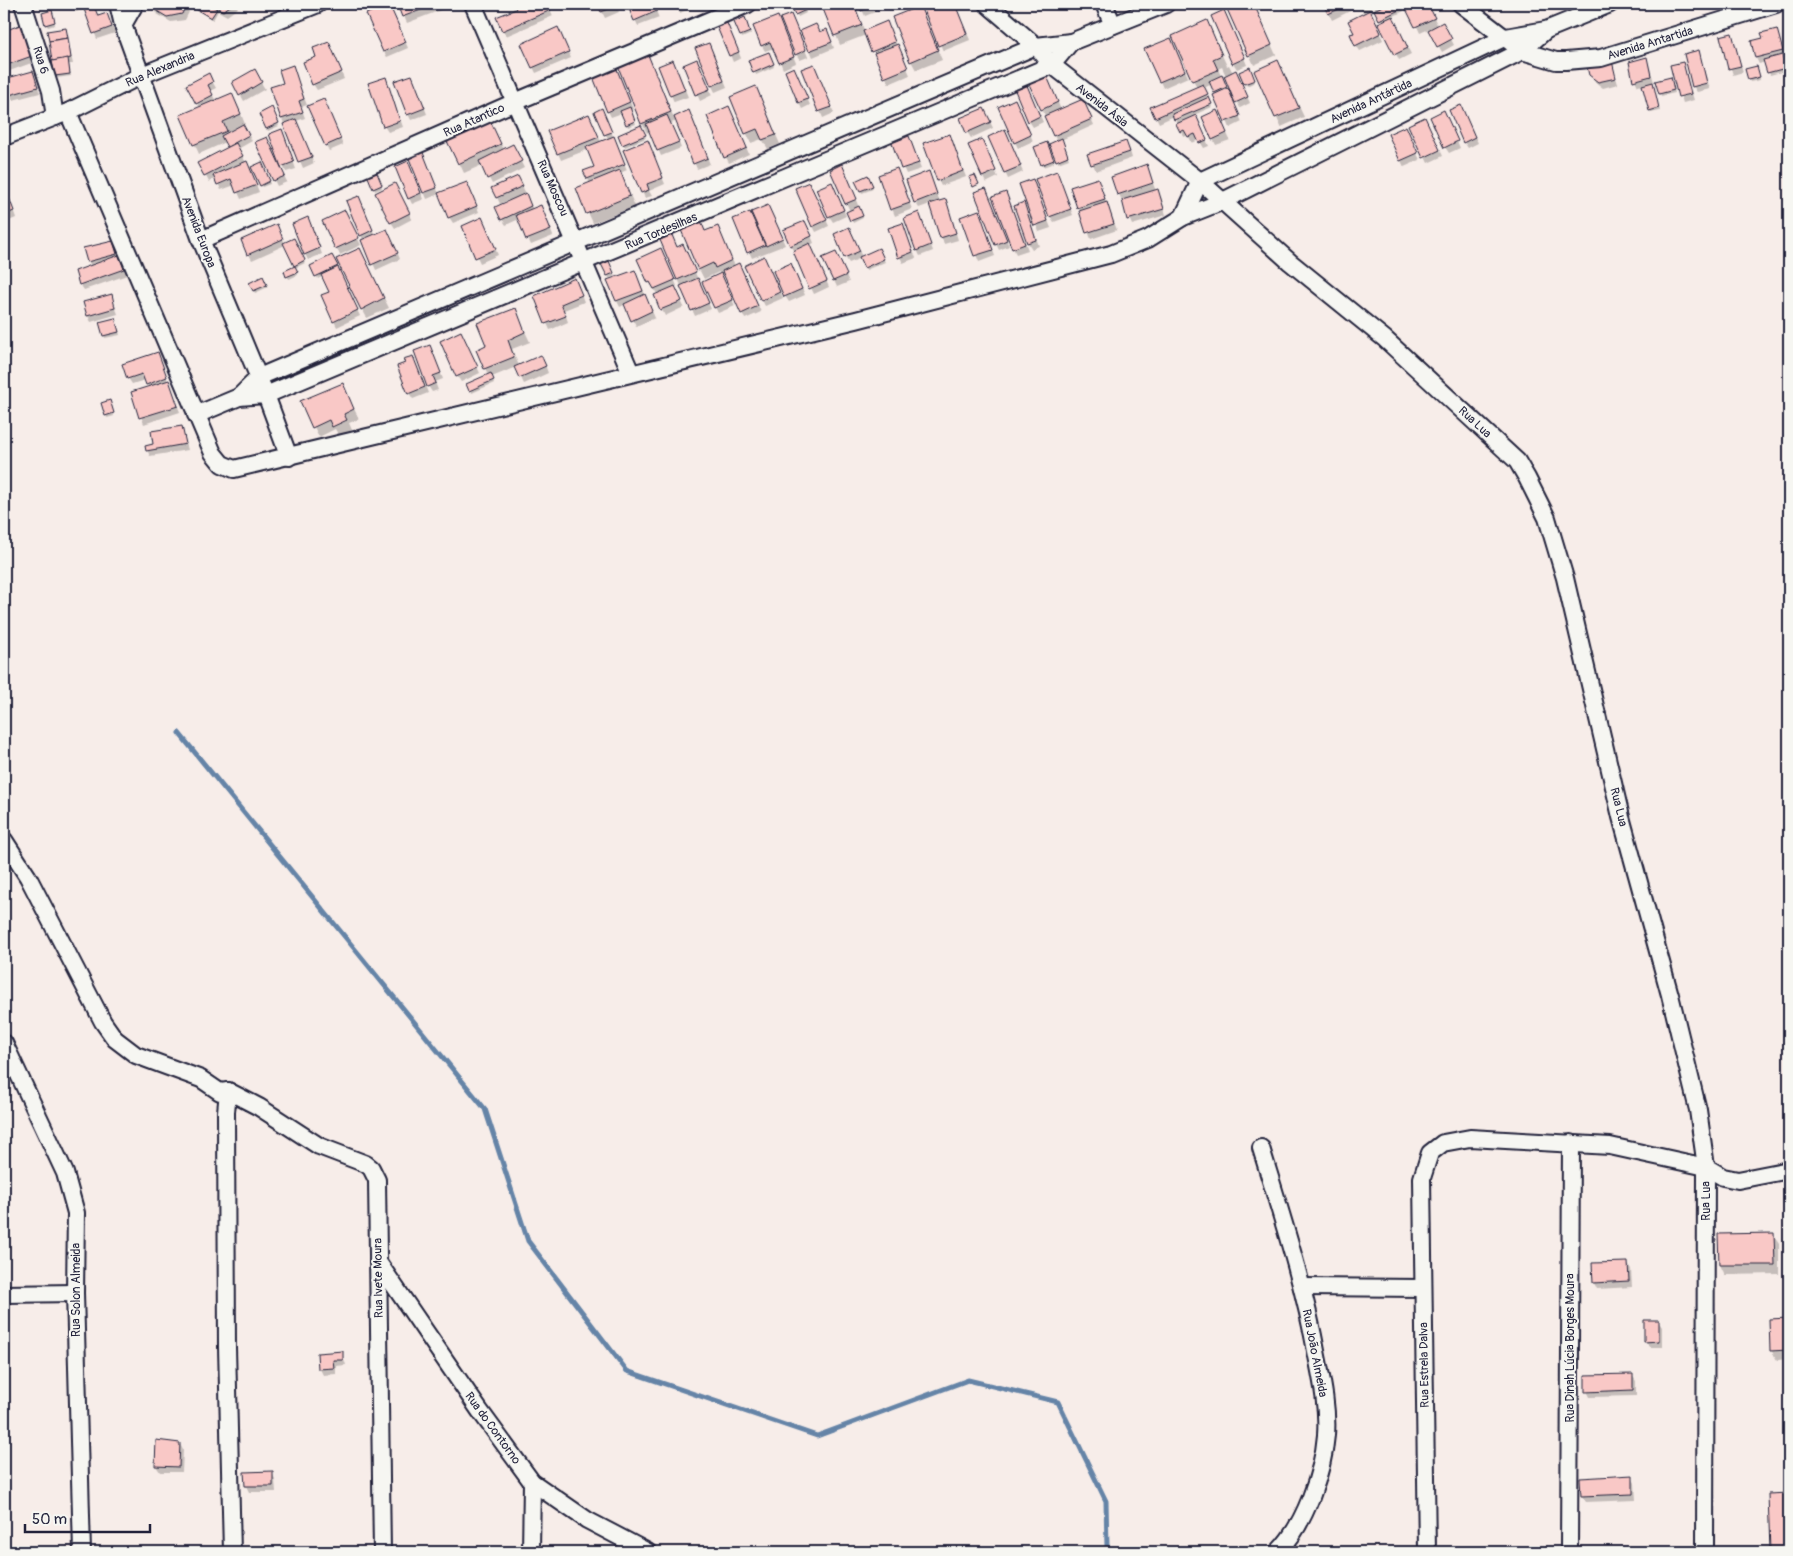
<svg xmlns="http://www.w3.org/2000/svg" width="1793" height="1556" font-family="Pangolin,sans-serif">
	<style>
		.shadow { fill: #0003 }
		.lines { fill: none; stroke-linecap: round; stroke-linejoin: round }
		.stream { stroke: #6584a7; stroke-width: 5 }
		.building { fill: #f9c8c6; stroke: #22223b }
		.street-casing { stroke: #22223b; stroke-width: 20 }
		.street { stroke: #f6f6f2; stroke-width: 16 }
		.labels { text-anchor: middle; stroke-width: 4; stroke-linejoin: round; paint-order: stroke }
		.street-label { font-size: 12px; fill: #22223b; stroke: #f6f6f2 }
	</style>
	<rect width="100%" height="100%" fill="#f7ede9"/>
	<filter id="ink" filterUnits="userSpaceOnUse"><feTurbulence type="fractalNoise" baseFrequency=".02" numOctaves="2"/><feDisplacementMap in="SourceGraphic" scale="10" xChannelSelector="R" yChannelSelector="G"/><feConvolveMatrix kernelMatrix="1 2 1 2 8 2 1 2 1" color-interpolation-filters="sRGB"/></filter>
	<g filter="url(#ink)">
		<g class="shadow">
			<path d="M4,4H13V5L6,8Z"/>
			<path d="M72,4H102L93,7L98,17L107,14L115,33L97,39L85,9L76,12Z"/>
			<path d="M157,4H182L189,12L185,20L171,22L157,14L154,8Z"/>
			<path d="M196,4H235L238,8L227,16L218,11L213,20L195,9Z"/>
			<path d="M238,4H246L243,7Z"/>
			<path d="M398,4H453L454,5L407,23Z"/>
			<path d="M514,4H548L553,16L506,36L503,30L517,10Z"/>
			<path d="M598,4H616L619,12L605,18Z"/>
			<path d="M628,4H653L659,18L638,26Z"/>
			<path d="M657,4H672L660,9Z"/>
			<path d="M675,4H689L691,8L680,13Z"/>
			<path d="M792,4H803L806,13L798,17Z"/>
			<path d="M823,4H854L865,32L890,29L910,75L889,84L866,35L840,45Z"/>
			<path d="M859,4H883L885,8L865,16Z"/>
			<path d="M943,4H955L970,40L943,51L926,11Z"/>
			<path d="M1242,4H1253L1276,55L1254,65L1229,9Z"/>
			<path d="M1324,4H1351L1354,9L1332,20Z"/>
			<path d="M1358,4H1369L1373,12L1370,13L1383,40L1360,51L1356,45L1355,33L1364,14Z"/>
			<path d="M1373,4H1385L1386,6L1400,4L1404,11L1392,17L1411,54L1399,60Z"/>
			<path d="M1407,4H1427L1438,26L1443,24L1454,45L1442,52L1429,29L1420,33Z"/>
			<path d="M919,7L942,60L916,70L911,61Z"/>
			<path d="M392,11L408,48L387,57L384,52Z"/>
			<path d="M52,14L55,25L48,27L46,24Z"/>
			<path d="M791,15L808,57L800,60L796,54Z"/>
			<path d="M1227,18L1247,65L1237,69L1233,63Z"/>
			<path d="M745,21L751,34L742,38L741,35Z"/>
			<path d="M780,24L796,63L783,69L774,48L765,51L762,46Z"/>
			<path d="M20,27L34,62L4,73V49L7,48L4,33Z"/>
			<path d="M719,28L730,31L741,58L733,62Z"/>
			<path d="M65,29L73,64H69L71,76L57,78L56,76Z"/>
			<path d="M1777,30L1785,57L1781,58L1785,71L1770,75L1765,62L1759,64L1756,58L1752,42L1764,39Z"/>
			<path d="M802,31L830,37L834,48L813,57Z"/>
			<path d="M1211,31L1227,66L1229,65L1233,73L1239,78L1250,103L1240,108L1222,67L1218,69L1242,122L1230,128L1212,84L1204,88L1212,107L1194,115L1209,146L1204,148L1199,140L1192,143L1188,135L1184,137L1174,116L1159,123L1156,117L1197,88L1173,36Z"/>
			<path d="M1732,34L1743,72L1733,75L1721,37Z"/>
			<path d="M561,35L571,58L536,73L533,67Z"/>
			<path d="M1174,45L1188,77L1163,88L1146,50Z"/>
			<path d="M332,49L344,79L317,90L313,84Z"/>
			<path d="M712,50L727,87L715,92L712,86Z"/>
			<path d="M1698,51L1710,89L1697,92L1693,86Z"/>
			<path d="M646,53L674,118L688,112L710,164L697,169L677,121L671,123L681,148L661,156L650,131L647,133L642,123Z"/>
			<path d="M770,56L774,67L756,75L755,72Z"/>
			<path d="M1646,59L1649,65L1654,82L1652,83L1660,111L1651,113L1643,85L1638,86L1635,80Z"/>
			<path d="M697,60L712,95L700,101L685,65Z"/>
			<path d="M1278,61L1304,117L1281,127L1256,71Z"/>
			<path d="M1611,63L1618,84L1603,88L1594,81L1590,75Z"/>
			<path d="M614,64L633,109L630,110L636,124L628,127L622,113L611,117L608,111Z"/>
			<path d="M1683,64L1694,100L1683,103L1672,66Z"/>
			<path d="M814,65L834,113L823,118L802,70Z"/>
			<path d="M292,67L307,105L301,107L305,118L296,121L314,163L303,168L282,119L284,83Z"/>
			<path d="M659,67H676L688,97L674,102Z"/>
			<path d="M1758,70L1760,80L1750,82L1749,79Z"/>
			<path d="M254,71L265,89L244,101L234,83Z"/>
			<path d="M1251,71L1255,82L1247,86L1241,73Z"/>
			<path d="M33,73L40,93L13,100L10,94Z"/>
			<path d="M208,74L216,88L210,91L216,101L237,104L245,124L243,125L252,141L238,149L250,169L259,192L241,199L235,185L221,190L216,178L209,182L199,163L229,148L226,142L199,154L182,115L200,108L187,85Z"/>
			<path d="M797,75L810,105L802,109L799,103Z"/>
			<path d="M412,76L427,114L411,120L408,114Z"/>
			<path d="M1671,78L1675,93L1661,96L1657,82Z"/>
			<path d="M1049,81L1061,110L1086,107L1094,125L1061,140L1069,159L1058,163L1057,142L1030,82Z"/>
			<path d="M388,85L403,127L388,132L384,126Z"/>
			<path d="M755,88L780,144L768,149L762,139L751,143L731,98Z"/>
			<path d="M1028,90L1043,122L1033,127L1029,121Z"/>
			<path d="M326,106L343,145L329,151L326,145Z"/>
			<path d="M1018,107L1033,141L1018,148L1015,142Z"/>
			<path d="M271,109L279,126L268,131L260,114Z"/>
			<path d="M596,112H603L616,143L627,170L620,173L635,206L593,223L577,189L590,184L585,172L596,167L589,149L561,160L549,132L592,121L601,142L608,139Z"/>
			<path d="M1464,112L1478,143L1468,148L1464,142Z"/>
			<path d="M732,114L749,154L729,163L726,157Z"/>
			<path d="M987,115L993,128L971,138L967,132Z"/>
			<path d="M1220,118L1230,140L1216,145L1213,139Z"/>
			<path d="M1447,118L1460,148L1449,153L1445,147Z"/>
			<path d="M1428,125L1443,156L1428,163L1410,126Z"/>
			<path d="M494,129L504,150L516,152L524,168L492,184L482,165L464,173L448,139Z"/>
			<path d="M642,130L646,138L625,147L623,144Z"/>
			<path d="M1408,134L1420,160L1404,167L1389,135Z"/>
			<path d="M949,135L966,177L941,186L938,180Z"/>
			<path d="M284,136L296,169L286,172L283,166Z"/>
			<path d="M989,137H1007L1023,172L1008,179Z"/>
			<path d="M909,138L921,169L906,174L893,144Z"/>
			<path d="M270,144L287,182L277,186L274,180Z"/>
			<path d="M1048,146L1054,163L1043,167L1042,164Z"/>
			<path d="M985,147L998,177L986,183L983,177Z"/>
			<path d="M650,148L665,184L649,191L652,196L645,198L642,192Z"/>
			<path d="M1129,148L1132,158L1096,171L1089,155Z"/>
			<path d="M422,152L439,194L427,199L410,156Z"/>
			<path d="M408,162L424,199L412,204L409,198Z"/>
			<path d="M263,166L270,184L262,187L253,168Z"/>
			<path d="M1146,166L1156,191L1161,197L1166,215L1132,225L1112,177Z"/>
			<path d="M896,170L912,209L895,216L879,176Z"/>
			<path d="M831,171L845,172L863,218L853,223L848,212L850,211Z"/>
			<path d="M376,172L382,188L375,191L374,188Z"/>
			<path d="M929,173L940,202L945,201L948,207L958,240L944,244L930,204L919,208L915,202Z"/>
			<path d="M1056,173L1073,215L1054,222L1050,216Z"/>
			<path d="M868,177L873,189L862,193L857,182Z"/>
			<path d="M1032,180L1051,228L1039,232L1021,184Z"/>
			<path d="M1098,180L1117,230L1091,239L1072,188Z"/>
			<path d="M521,183L533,210L544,213L553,236L531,245L519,219L506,225L502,219L509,202L508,200L500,204L493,188Z"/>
			<path d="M4,184L16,218L4,223Z"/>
			<path d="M470,189L479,212L453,223L449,217Z"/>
			<path d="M812,189L829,226L816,232L813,226Z"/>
			<path d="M835,189L846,216L833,222L829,216Z"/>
			<path d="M986,189L1009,246L999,250L996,244Z"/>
			<path d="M398,190L412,219L395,228L391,222Z"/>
			<path d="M1009,200L1028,250L1016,254L1013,248Z"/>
			<path d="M362,203L375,236H390L400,259L376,270L361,235Z"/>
			<path d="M768,206L785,245L752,258L734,220Z"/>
			<path d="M1026,210L1039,246L1032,249L1028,243Z"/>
			<path d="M348,218L361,245L340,255L324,222Z"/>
			<path d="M962,218H981L995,256L979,262Z"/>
			<path d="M922,220L933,251L920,256L917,250Z"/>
			<path d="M311,224L322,254L308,260L305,254Z"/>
			<path d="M902,224L916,258L903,263L900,257Z"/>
			<path d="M485,225L498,255L480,263L463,226Z"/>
			<path d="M717,227L735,266L739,264L742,270L761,312L745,319L725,275L722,276L735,306L718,313L715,307L720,275L719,272L704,279L699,269Z"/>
			<path d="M808,228L814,243L810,245L829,287L814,294L791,246Z"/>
			<path d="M280,232L285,244L293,240L305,263L295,268L298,275L289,279L285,272L296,267L285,245L252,260L242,241Z"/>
			<path d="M852,234L862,257L880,252L885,262L866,270L861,258L849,263L845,257Z"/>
			<path d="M113,242L127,275L84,290L80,284L91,266L88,261Z"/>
			<path d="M677,248L686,252L711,309L695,316L678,279Z"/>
			<path d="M332,256L360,316L337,327L334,321L330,292L323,276L318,279L312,266Z"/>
			<path d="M664,256L677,286L675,287L684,307L665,316L655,296L658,295L649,282Z"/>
			<path d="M364,259L389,308L367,318L362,309Z"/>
			<path d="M824,259H839L849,282L837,287Z"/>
			<path d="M767,264L783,298L765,306L762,300Z"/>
			<path d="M603,265H610L615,276L609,278Z"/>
			<path d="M794,270L805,295L789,302L785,296Z"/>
			<path d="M635,271L655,318L636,326L626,304L620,307L617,301Z"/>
			<path d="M263,278L268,287L255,293L250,283Z"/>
			<path d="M578,285L584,302L564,310L568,322L550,330L535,296Z"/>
			<path d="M111,296L118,314L91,322L88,316Z"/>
			<path d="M515,310L530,342L512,349L519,366L544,362L548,373L524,384L516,367L492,377L494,383L472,393L468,384L488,375L485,368L488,346Z"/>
			<path d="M116,321L120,335L105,338L100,323Z"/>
			<path d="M464,339L480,373L461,382L457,376Z"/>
			<path d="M430,347L443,379L435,382L438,390L432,392L428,386Z"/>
			<path d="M157,353L180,412L144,424L132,393L149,388L145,380L132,384L128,378Z"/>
			<path d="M416,363L428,393L413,399L409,393L406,364Z"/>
			<path d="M342,384L359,419L349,423L352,430L339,436L335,429L319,437L302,402Z"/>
			<path d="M111,404L114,416L107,418L106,415Z"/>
			<path d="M182,427L188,450L150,456L147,450Z"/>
			<path d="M1773,1234L1779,1243V1274L1725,1275L1720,1265V1235Z"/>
			<path d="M1627,1263L1631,1269L1632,1287L1597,1289L1594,1283Z"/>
			<path d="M1789,1319V1359L1777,1360L1771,1350L1770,1320Z"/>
			<path d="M1658,1321L1662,1327V1347H1649L1646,1341Z"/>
			<path d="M342,1353L346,1365L336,1366V1374L323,1375L320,1369Z"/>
			<path d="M1632,1375L1636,1381V1396L1590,1397L1587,1391Z"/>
			<path d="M157,1442L180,1444L183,1450L182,1472H160L156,1466Z"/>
			<path d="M272,1473L275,1479L276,1492H249L246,1486Z"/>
			<path d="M1632,1477L1635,1483L1636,1500L1586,1502L1582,1496Z"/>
			<path d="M1789,1494V1552H1772L1769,1495Z"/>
		</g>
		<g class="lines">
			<path class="stream" d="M179,733L485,1109L528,1241L627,1371L817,1436L968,1380L1058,1402L1106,1501L1107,1547"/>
		</g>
		<g class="building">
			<path d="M155,4H184L186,5L182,14L167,17L152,8Z"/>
			<path d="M194,4H208L217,9L211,18L192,7Z"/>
			<path d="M211,4H233L223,11Z"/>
			<path d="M389,4L406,42L383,52L366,14Z"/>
			<path d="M397,4H437L402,17Z"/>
			<path d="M513,4H548L551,10L502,31L496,17L516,9Z"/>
			<path d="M597,4H616L617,6L601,12Z"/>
			<path d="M627,4H653L657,11L634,21Z"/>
			<path d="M791,4H803L806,10L795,15Z"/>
			<path d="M821,4H854L862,25L834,36Z"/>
			<path d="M858,4H878L861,11Z"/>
			<path d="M940,4H955L967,34L938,46L924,10Z"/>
			<path d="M1238,4H1254L1272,45L1248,56L1227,9Z"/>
			<path d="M1323,4H1350L1328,14Z"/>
			<path d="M1387,4H1401L1403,8L1379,20L1374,10Z"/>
			<path d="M1418,4H1428L1435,18L1415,27L1406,9Z"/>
			<path d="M94,6L98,16L107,13L112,27L93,34L84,9Z"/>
			<path d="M920,6L938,50L910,62L892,17Z"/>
			<path d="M52,10L55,22L45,25L42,13Z"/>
			<path d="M1224,10L1245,58L1232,64L1211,16Z"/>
			<path d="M1370,10L1381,33L1355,46L1350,34L1354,33L1348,21Z"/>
			<path d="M791,14L806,50L795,55L780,18Z"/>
			<path d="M778,16L794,57L779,63L770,42L761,46L753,26Z"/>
			<path d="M1393,16L1408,48L1394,55L1378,23Z"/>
			<path d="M745,17L750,32L740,36L734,22Z"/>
			<path d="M1207,20L1222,55L1213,59L1218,70L1192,81L1172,36Z"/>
			<path d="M887,21L895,42L871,52L863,31Z"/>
			<path d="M1443,22L1452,39L1437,47L1428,30Z"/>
			<path d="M727,23L739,52L729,56L717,27Z"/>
			<path d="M816,24L820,32L827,29L832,42L809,51L800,31Z"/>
			<path d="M20,25L32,56L4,66V31Z"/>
			<path d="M558,27L569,52L532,68L521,44Z"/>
			<path d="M66,28L68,38L49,41L47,31Z"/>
			<path d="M1777,29L1783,51L1755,58L1751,41L1763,38L1761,33Z"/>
			<path d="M1732,33L1741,66L1728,69L1720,36Z"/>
			<path d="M68,38L71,58L52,61L49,41Z"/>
			<path d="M1171,38L1185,71L1159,82L1144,49Z"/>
			<path d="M329,42L342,72L312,85L303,62L316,57L313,48Z"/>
			<path d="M709,43L724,81L711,86L695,48Z"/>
			<path d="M898,44L908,68L884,78L874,53Z"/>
			<path d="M1699,50L1707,83L1692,87L1684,54Z"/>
			<path d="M647,52L671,112L641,124L617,64Z"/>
			<path d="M769,52L774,64L753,73L748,60Z"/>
			<path d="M1782,55L1786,68L1767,73L1763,60Z"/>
			<path d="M1647,57L1651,76L1633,81L1629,62Z"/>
			<path d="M68,58L70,74L55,76L52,61Z"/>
			<path d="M697,59L710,89L695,95L683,65Z"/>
			<path d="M673,60L685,90L670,96L658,66Z"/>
			<path d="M1278,60L1299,108L1275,118L1254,71Z"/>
			<path d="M1612,61L1616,78L1598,82L1589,75L1587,67Z"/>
			<path d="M614,62L630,102L607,112L591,72Z"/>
			<path d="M1683,62L1691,94L1678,97L1670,65Z"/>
			<path d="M814,64L832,107L818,112L801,69Z"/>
			<path d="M293,65L304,99L299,101L303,112L281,119L270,87L283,83L279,70Z"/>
			<path d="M1757,66L1760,77L1748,80L1745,69Z"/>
			<path d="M794,67L808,99L798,103L785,71Z"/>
			<path d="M1250,67L1255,80L1244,84L1239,72Z"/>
			<path d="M255,69L262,82L239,96L232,82Z"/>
			<path d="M1236,70L1248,97L1235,103L1224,76Z"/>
			<path d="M33,71L38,87L9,95L4,79Z"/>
			<path d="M209,73L213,82L208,85L213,95L196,104L186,85Z"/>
			<path d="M1046,74L1058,102L1041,110L1028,82Z"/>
			<path d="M412,75L425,108L407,115L394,81Z"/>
			<path d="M1222,75L1227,87L1214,93L1209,81Z"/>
			<path d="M386,77L400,121L383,127L368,83Z"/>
			<path d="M1671,77L1674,90L1659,94L1655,81Z"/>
			<path d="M1653,82L1659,108L1649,111L1642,85Z"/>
			<path d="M1026,83L1040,116L1028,122L1014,88Z"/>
			<path d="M1203,84L1208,94L1155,118L1150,107Z"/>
			<path d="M756,86L776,135L762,140L757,129L745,134L730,97Z"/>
			<path d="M1228,88L1240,116L1225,122L1213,95Z"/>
			<path d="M232,93L241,114L223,122L227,131L193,145L180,115Z"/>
			<path d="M1209,97L1212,104L1174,120L1172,114Z"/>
			<path d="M324,99L341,139L325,146L307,106Z"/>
			<path d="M1015,99L1031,135L1014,143L998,107Z"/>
			<path d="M1083,99L1092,119L1053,136L1044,116Z"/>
			<path d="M1461,105L1475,137L1463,143L1449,110Z"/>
			<path d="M729,106L747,148L724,158L707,116Z"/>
			<path d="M272,107L279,123L266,129L259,114Z"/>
			<path d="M630,107L635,121L626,125L620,111Z"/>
			<path d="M602,108L612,132L604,135L594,112Z"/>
			<path d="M984,108L991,122L966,133L960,118Z"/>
			<path d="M689,110L708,158L693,164L674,117Z"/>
			<path d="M1217,110L1227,133L1212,140L1202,117Z"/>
			<path d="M1444,110L1458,141L1444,148L1430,117Z"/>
			<path d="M589,114L599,137L557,154L547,131Z"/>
			<path d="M667,115L679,142L657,151L646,124Z"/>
			<path d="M1196,115L1207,140L1199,143L1195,134L1188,137L1184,130L1180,132L1176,124Z"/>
			<path d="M1425,117L1440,150L1423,158L1408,125Z"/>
			<path d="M489,118L501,144L458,164L446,139Z"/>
			<path d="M296,119L312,157L298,162L283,124Z"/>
			<path d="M243,124L249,135L227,147L221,136Z"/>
			<path d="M641,125L646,135L622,145L618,135Z"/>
			<path d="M1406,126L1418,153L1400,161L1388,134Z"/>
			<path d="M282,129L294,162L281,167L269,134Z"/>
			<path d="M1005,129L1021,166L1004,173L988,137Z"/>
			<path d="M950,134L963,171L937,181L923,143Z"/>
			<path d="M614,136L625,164L587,179L583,171L594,167L586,147Z"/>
			<path d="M909,136L919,163L901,169L892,143Z"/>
			<path d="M267,137L285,176L273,181L255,142Z"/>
			<path d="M1062,138L1068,156L1056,161L1049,144Z"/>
			<path d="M982,139L996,171L982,177L968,145Z"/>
			<path d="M648,140L663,178L647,184L649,190L641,193L623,150Z"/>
			<path d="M1126,141L1130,152L1091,165L1087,154Z"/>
			<path d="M1047,142L1054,160L1041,165L1034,147Z"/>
			<path d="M236,143L243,156L204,176L197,163Z"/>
			<path d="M513,144L522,161L487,179L479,161Z"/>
			<path d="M422,150L437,188L423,193L408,156Z"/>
			<path d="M247,161L257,185L236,193L231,179L217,185L213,175Z"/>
			<path d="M408,161L421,193L408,199L395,167Z"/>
			<path d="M262,162L270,181L260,186L251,167Z"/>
			<path d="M842,164L857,199L845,204L830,170Z"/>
			<path d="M1147,164L1153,183L1117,195L1111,177Z"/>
			<path d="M375,168L382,185L373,189L366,172Z"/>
			<path d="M897,168L910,203L890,210L878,175Z"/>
			<path d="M620,170L630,196L586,214L576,188Z"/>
			<path d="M929,171L937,194L914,203L906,180Z"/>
			<path d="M1057,171L1071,209L1049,217L1035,179Z"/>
			<path d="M868,175L873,186L860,191L855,181Z"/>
			<path d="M975,175L979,184L973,187L969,177Z"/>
			<path d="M518,176L523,186L496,198L491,188Z"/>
			<path d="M1098,178L1105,199L1077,208L1070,187Z"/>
			<path d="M1033,179L1048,221L1034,226L1019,184Z"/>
			<path d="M467,182L477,206L448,218L438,193Z"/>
			<path d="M809,182L827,220L812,227L795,188Z"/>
			<path d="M832,182L844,210L828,217L816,189Z"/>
			<path d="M395,183L410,213L390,223L375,193Z"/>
			<path d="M4,184L14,211L4,215Z"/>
			<path d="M986,188L1007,240L995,245L974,192Z"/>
			<path d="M1158,189L1164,209L1127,220L1122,200Z"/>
			<path d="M1006,192L1025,244L1012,249L992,197Z"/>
			<path d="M526,193L531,206L501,220L495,207Z"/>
			<path d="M359,196L373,230L360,236L346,201Z"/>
			<path d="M946,199L956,233L940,238L929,204Z"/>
			<path d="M1024,202L1036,240L1027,243L1014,206Z"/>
			<path d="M1107,202L1114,224L1086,233L1079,211Z"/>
			<path d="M541,205L551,230L526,240L516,215Z"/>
			<path d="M768,205L783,238L766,246L751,212Z"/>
			<path d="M859,206L863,216L850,221L846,212Z"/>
			<path d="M345,210L359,238L335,249L322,221Z"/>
			<path d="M979,210L993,250L974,256L960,217Z"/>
			<path d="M750,212L765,245L747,253L733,219Z"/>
			<path d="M919,212L931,245L916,251L904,218Z"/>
			<path d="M308,217L320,248L304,255L292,224Z"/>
			<path d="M482,217L496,249L475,258L462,226Z"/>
			<path d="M701,221L705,231L718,226L732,260L715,268L713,263L698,270L681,230Z"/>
			<path d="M805,221L812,236L790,246L783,230Z"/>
			<path d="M903,223L913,252L898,258L888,228Z"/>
			<path d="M277,224L283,239L247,255L241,240Z"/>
			<path d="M849,227L860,251L844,258L834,234Z"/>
			<path d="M387,229L398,253L371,265L361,240Z"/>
			<path d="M672,235L677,247L683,244L696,272L677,280L660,240Z"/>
			<path d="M294,238L305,260L294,266L283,243Z"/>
			<path d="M113,241L117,254L87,262L83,248Z"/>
			<path d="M810,243L827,281L809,289L793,251Z"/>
			<path d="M360,248L384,298L361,310L336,259Z"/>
			<path d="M661,248L675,280L654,289L650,282L648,283L637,259Z"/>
			<path d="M879,248L884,259L864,268L859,257Z"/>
			<path d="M836,252L847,275L833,281L822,258Z"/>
			<path d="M119,255L124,269L79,285L75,271Z"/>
			<path d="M332,255L338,266L315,277L310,266Z"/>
			<path d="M764,256L780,292L761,301L744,266Z"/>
			<path d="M609,261L614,273L607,276L601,264Z"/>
			<path d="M739,263L758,306L741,314L722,271Z"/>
			<path d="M791,263L802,289L784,297L773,271Z"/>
			<path d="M295,266L298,272L286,277L284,271Z"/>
			<path d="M338,267L358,310L333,322L321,295L329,292L321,275Z"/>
			<path d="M635,270L643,291L616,301L607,280Z"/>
			<path d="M721,273L733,300L714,308L702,282Z"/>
			<path d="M263,276L267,285L253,291L249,283Z"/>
			<path d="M575,278L582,295L561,304L566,316L545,324L534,296Z"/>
			<path d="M698,278L709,303L691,311L680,286Z"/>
			<path d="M675,286L682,301L660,310L654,295Z"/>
			<path d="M112,294L115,308L87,316L83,302Z"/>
			<path d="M645,294L652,311L631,321L624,304Z"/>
			<path d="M516,308L525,332L508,340L514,357L484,369L476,350L486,345L477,323Z"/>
			<path d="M115,318L119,332L103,336L99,322Z"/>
			<path d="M461,331L478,367L456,377L440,341Z"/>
			<path d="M430,345L441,373L433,376L436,383L427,387L414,351Z"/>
			<path d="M158,352L167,377L146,385L142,374L127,379L122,364Z"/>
			<path d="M541,355L546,366L519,378L514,367Z"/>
			<path d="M413,356L425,387L408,394L397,366L405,363L403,359Z"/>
			<path d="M491,373L494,380L469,391L466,384Z"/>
			<path d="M169,380L178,406L139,418L131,392Z"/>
			<path d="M343,383L354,409L344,414L347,420L332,427L329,420L312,428L300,401Z"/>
			<path d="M110,400L114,413L105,416L101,403Z"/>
			<path d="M182,426L186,444L146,451L145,446L153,444L151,431Z"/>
			<path d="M1774,1233L1775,1265H1719L1718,1234Z"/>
			<path d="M1628,1262L1629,1281L1593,1283L1592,1263Z"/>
			<path d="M1789,1318V1350L1770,1351L1769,1319Z"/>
			<path d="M1644,1320H1659V1341L1644,1342Z"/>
			<path d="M343,1351V1360H333L334,1368L318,1369L317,1353Z"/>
			<path d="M1633,1374V1390L1585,1392V1375Z"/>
			<path d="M156,1440L180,1443L179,1467L155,1466Z"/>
			<path d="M273,1471V1486H245L244,1472Z"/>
			<path d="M1633,1475V1494L1581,1496L1580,1478Z"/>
			<path d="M1789,1493V1551H1770L1768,1494Z"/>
		</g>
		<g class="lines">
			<defs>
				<g id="street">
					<path d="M23,4L51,91L55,117"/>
					<path d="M118,4L123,25L201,240L266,395L289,457"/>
					<path d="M473,4L631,373"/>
					<path d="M987,4L1036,46L1052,65L1200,181L1290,262L1385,339L1517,461L1527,478L1547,518L1565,578L1621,817L1670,995L1698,1110L1706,1167L1705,1552"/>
					<path d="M1104,4L1113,25"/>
					<path d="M1461,4L1522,51L1556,61H1566L1601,58L1776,4"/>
					<path d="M123,25L135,4"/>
					<path d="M68,112L213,453L222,464L234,469L856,320L1111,254L1148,239L1183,217L1221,202L1522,51L1546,30"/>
					<path d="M4,137L68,112L142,75L318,4"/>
					<path d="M1183,217L1200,181L1506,37L1546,30L1610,4"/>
					<path d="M201,240L515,102L748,4"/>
					<path d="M239,397L259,377L1036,46L1071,42L1166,4"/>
					<path d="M196,415L239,397L266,395L1052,65L1071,42"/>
					<path d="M4,840L28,877L103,1022L115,1039L136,1055L201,1079L220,1092L228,1091L226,1112L227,1347L232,1552"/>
					<path d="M4,1043L65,1173L76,1213L75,1293L82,1552"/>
					<path d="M228,1091L259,1107L319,1146L366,1164L371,1168L377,1180L382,1552"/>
					<path d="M1261,1148C1282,1217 1304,1285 1317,1356C1322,1381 1328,1409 1326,1435C1323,1472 1305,1525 1278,1552"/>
					<path d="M378,1262L480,1411L532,1482L587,1520L648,1552"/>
					<path d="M1302,1287L1423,1288"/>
					<path d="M4,1294L75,1293"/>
					<path d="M531,1552L532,1482"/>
					<path d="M1427,1552L1422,1178L1430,1153L1443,1143L1470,1138L1610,1146L1706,1167L1723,1177L1738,1180L1789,1170"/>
					<path d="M1569,1552L1571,1143"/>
				</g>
			</defs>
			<use href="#street" class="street-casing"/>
			<use href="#street" class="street"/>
		</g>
	</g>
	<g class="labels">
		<g class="street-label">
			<text transform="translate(1650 43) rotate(-17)" y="4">Avenida Antartida</text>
			<text transform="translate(41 60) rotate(73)" y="4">Rua 6</text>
			<text transform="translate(160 69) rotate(-23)" y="4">Rua Alexandria</text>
			<text transform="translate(1371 101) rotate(-25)" y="4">Avenida Antártida</text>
			<text transform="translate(1102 105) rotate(38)" y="4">Avenida Ásia</text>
			<text transform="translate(474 120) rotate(-24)" y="4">Rua Atantico</text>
			<text transform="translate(553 188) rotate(66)" y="4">Rua Moscou</text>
			<text transform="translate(661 231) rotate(-23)" y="4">Rua Tordesilhas</text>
			<text transform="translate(199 232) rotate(69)" y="4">Avenida Europa</text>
			<text transform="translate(1475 422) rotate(43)" y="4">Rua Lua</text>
			<text transform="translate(1619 807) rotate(76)" y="4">Rua Lua</text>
			<text transform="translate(1706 1201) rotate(-90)" y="4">Rua Lua</text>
			<text transform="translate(378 1278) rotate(-91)" y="4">Rua Ivete Moura</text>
			<text transform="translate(76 1290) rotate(-90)" y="4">Rua Solon Almeida</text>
			<text transform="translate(1570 1348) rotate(-90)" y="4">Rua Dinah Lúcia Borges Moura</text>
			<text transform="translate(1315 1353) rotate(79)" y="4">Rua João Almeida</text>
			<text transform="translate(1424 1365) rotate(-91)" y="4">Rua Estrela Dalva</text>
			<text transform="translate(493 1428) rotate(54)" y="4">Rua do Contorno</text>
		</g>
	</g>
	<rect width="1793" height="1556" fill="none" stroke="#f6f6f2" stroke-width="20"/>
	<rect x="10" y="10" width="1773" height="1536" fill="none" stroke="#22223b" stroke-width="2" filter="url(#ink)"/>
	<path d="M25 1524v8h125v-8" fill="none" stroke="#22223b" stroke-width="2.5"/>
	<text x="32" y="1524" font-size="15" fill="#22223b" stroke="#f6f6f2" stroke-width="4" paint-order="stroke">50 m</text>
</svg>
